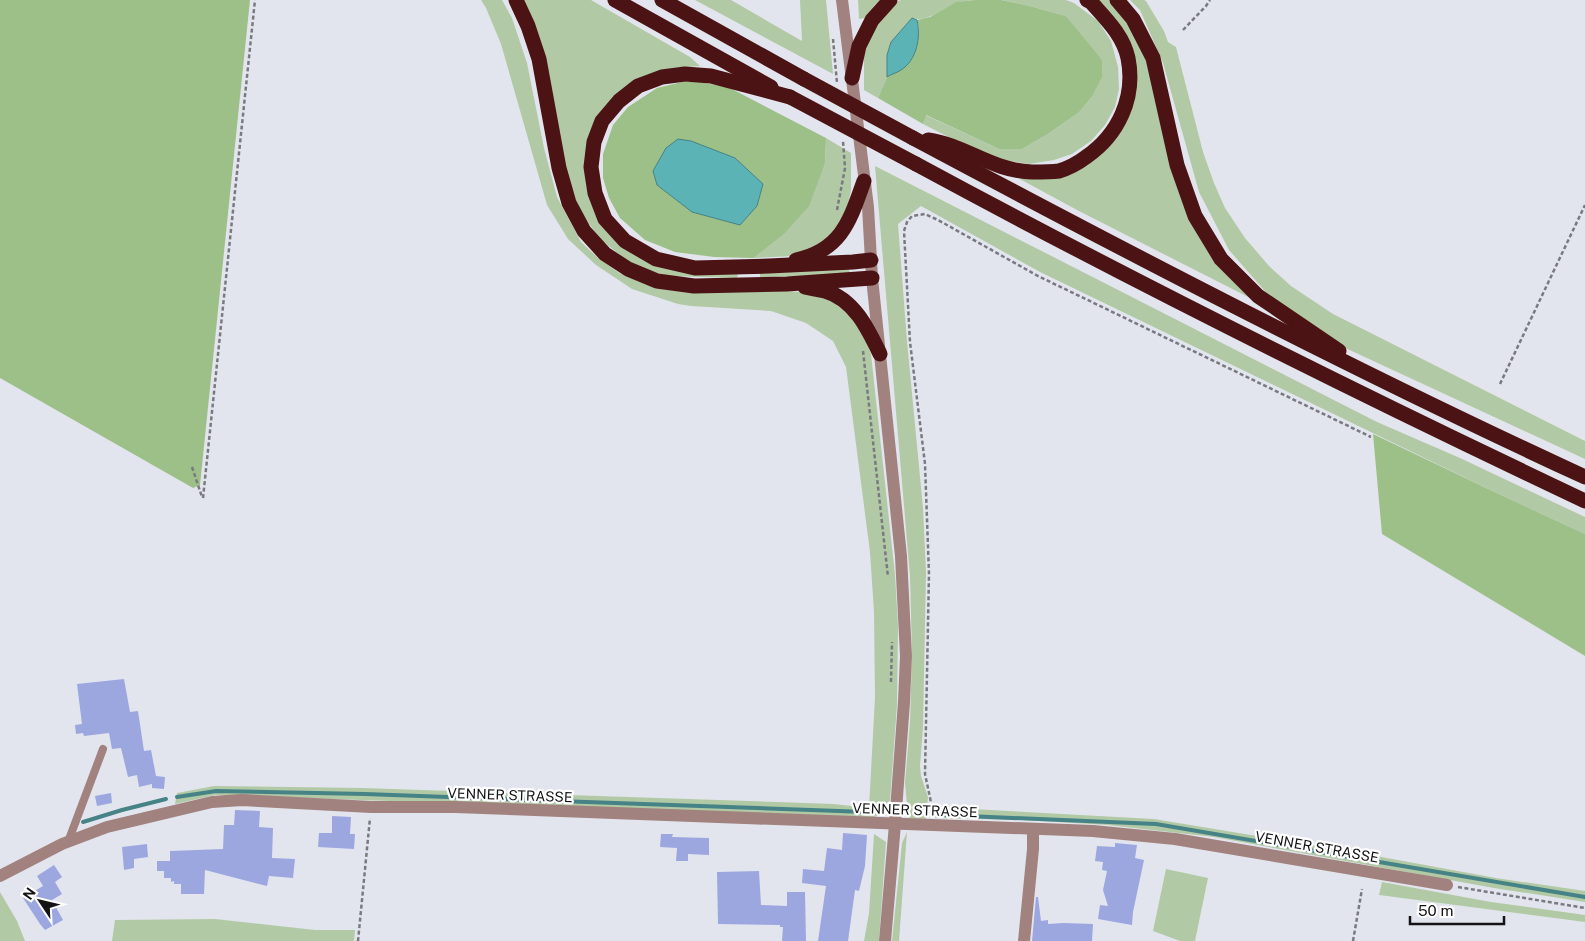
<svg xmlns="http://www.w3.org/2000/svg" width="1585" height="941" font-family="'Public Sans',sans-serif">
	<style>
		.green { fill: #b2c9a5 }
		.forest { fill: #9dc089 }
		.water { fill: #5cb3b6; stroke: #468386 }
		.lines { fill: none; stroke-linecap: round; stroke-linejoin: round }
		.stream { stroke: #468386; stroke-width: 4 }
		.building { fill: #9ca7e0 }
		.path { stroke: #797a80; stroke-width: 2.5; stroke-dasharray: 4 2.5; stroke-linecap: butt }
		.service { stroke: #a1827f; stroke-width: 8 }
		.minor { stroke: #a1827f; stroke-width: 12 }
		.tertiary { stroke: #a1827f; stroke-width: 12 }
		.motorway { stroke: #4b1314; stroke-width: 15 }
		.motorway-bridge { stroke: #4b1314; stroke-width: 15 }
		.labels { text-anchor: middle; stroke-width: 4.5; stroke-linejoin: round; paint-order: stroke }
		.street-label { font-size: 14px; fill: #131316; stroke: #fff }
	</style>
	<rect width="100%" height="100%" fill="#e3e5ee"/>
	<g class="green">
		<path d="M481,0H502L512,18L527,63L544,148L557,197L581,242L597,257L619,273L641,282L802,292L830,299L849,311L863,333L871,354L895,575L898,625L897,705L890,800L883,814L872,818L215,795L175,804L177,793L214,786L363,788L834,804L869,808L875,697L874,612L870,552L846,367L833,341L806,323L771,311L691,306L678,304L632,289L596,265L568,239L547,205L501,44L486,8Z"/>
		<path d="M521,0H591L690,57L700,66L674,68L649,75L599,118L593,199L647,257L739,271L737,278L666,276L630,263L600,239L580,211L562,166Z"/>
		<path d="M695,0H731L802,41L800,0H826L833,74Z"/>
		<path d="M858,0H880L874,6L865,18L859,19Z"/>
		<path d="M901,0H975C969,1 961,1 956,3C942,8 928,23 912,18L887,55V77L878,98L864,90V55L870,35L893,3Z"/>
		<path d="M1001,0H1066L1074,3L1098,21L1111,41L1118,67L1119,89L1115,107L1105,125L1091,141L1072,154L1054,160L1029,164L990,158L923,124L925,115L999,149H1022L1048,134L1078,113L1083,38L1066,16L1026,5Z"/>
		<path d="M1098,0H1110L1123,13L1144,49L1188,210L1256,301L1077,210L1018,178L1086,163L1134,81Z"/>
		<path d="M1130,0H1144L1146,1L1164,31L1168,42L1176,47L1203,152L1214,183L1225,208L1245,238L1269,266L1291,286L1333,314L1585,441V459L1341,346L1271,298L1229,250L1199,192L1163,63L1140,10Z"/>
		<path d="M826,138L851,153V190L846,215L823,244L793,256L754,258L783,235L825,163Z"/>
		<path d="M875,166L1377,422L1460,458L1585,517V534L1501,495L1040,272L921,206L898,224L907,341L923,508L926,572L923,728L920,766L921,776L928,797L926,820L911,819L908,816L905,783L910,722L912,653L910,576Z"/>
		<path d="M848,268L850,272L848,275L760,277V271Z"/>
		<path d="M935,807L1154,819L1365,854L1496,878L1585,891V902L1494,888L1214,837L1108,825L1022,820L935,818L933,813Z"/>
		<path d="M907,832L899,941H892L902,843Z"/>
		<path d="M874,834L886,842L879,941H864L869,913Z"/>
		<path d="M1166,869L1208,878L1195,941H1180L1153,931Z"/>
		<path d="M1382,882L1491,902L1585,915V922L1379,895Z"/>
		<path d="M0,892L17,921L25,941H0Z"/>
		<path d="M215,919L315,930H355L354,941H112L115,920Z"/>
	</g>
	<g class="forest">
		<path d="M0,0H250L200,485L193,488L0,378Z"/>
		<path d="M975,0H1001L1026,5L1066,16L1102,60V77L1092,96L1078,113L1048,134L1022,149H999L926,115L923,124L878,98L887,77L891,74L918,35L919,29L917,20L930,17L956,2Z"/>
		<path d="M682,82H699L728,87L826,138L825,163L809,206L783,235L754,258L714,257L675,252L645,240L620,218L609,198L603,178V154L613,125L628,107L657,88Z"/>
		<path d="M1373,434L1501,495L1585,534V656L1382,534Z"/>
	</g>
	<g class="water">
		<path d="M912,18L917,20C921,37 917,60 901,70C897,73 891,74 887,77V55L891,42Z"/>
		<path d="M678,139L691,141L735,158L763,184L757,206L740,225L692,212L657,185L653,171L666,148Z"/>
	</g>
	<g class="lines">
		<g class="stream">
			<path d="M177,797L216,791L365,794L867,812"/>
			<path d="M944,815L1156,824L1585,897"/>
			<path d="M83,822L122,810L166,799"/>
		</g>
	</g>
	<g class="building">
		<path d="M124,679L130,712L138,711L144,751L151,750L156,776L165,777L164,789L152,788V784L139,787L137,775L128,777L121,748L112,749L109,733L84,736L83,733L76,734L75,725L82,724L77,684Z"/>
		<path d="M111,793L112,803L97,806L95,796Z"/>
		<path d="M235,810L260,811L259,827L273,828L272,858L295,859L293,878L269,876L267,886L205,870L204,894H181V884H174V881L171,882V878H164V871H157V861H170V851L223,849L224,825H234Z"/>
		<path d="M332,816L351,817L350,834H355L354,849L318,847L319,833H332Z"/>
		<path d="M843,833L867,835L865,866L859,891L855,890L848,941H818L826,886L802,883L803,869L824,871L827,848L842,850Z"/>
		<path d="M661,834H673L672,837L709,838V855L688,854V861H676L677,848L660,847Z"/>
		<path d="M1115,843L1137,845L1135,858L1144,860L1133,912L1132,925L1098,919L1100,905L1108,906L1103,890L1107,871L1102,870L1103,862L1095,861L1097,846L1115,847Z"/>
		<path d="M147,844L148,857L134,859V868L124,870L122,847Z"/>
		<path d="M54,865L62,877L55,882L62,894L52,900L63,920L45,930L40,924L23,898L43,886L37,876Z"/>
		<path d="M759,871L761,905L787,906V892H805L806,941H782L783,927H780V925L718,924L717,872Z"/>
		<path d="M1036,897H1038L1041,921L1048,920V924L1063,923L1093,924L1092,941H1032Z"/>
	</g>
	<g class="lines">
		<g class="path">
			<path d="M1183,30L1206,6L1210,0"/>
			<path d="M833,39L837,83"/>
			<path d="M837,210L845,168L843,141"/>
			<path d="M863,351L888,577"/>
			<path d="M1500,384L1585,205"/>
			<path d="M192,467L202,497"/>
			<path d="M203,498L255,0"/>
			<path d="M891,682L892,642"/>
			<path d="M931,814L932,807L925,774L929,574L925,464L910,342L904,231L907,222L912,216L925,214L938,220L1038,276L1371,437"/>
			<path d="M1458,887L1585,908"/>
			<path d="M358,941L370,818"/>
			<path d="M1353,941L1362,889"/>
		</g>
		<path class="service" d="M68,842L103,749"/>
		<g class="minor">
			<path d="M0,876L62,844L107,827L212,802L242,800L371,807H455L1093,831L1175,839L1447,885"/>
			<path d="M1024,941L1033,849V829"/>
		</g>
		<path class="tertiary" d="M842,0L868,207L872,278L901,556L906,656L904,702L895,824L885,941"/>
		<g class="motorway">
			<path d="M516,0L528,26L539,59L559,168L569,203L584,231L605,254L628,269L657,281L694,286L787,284L872,278"/>
			<path d="M615,0L771,87"/>
			<path d="M662,0L804,79"/>
			<path d="M1117,0L1133,19L1153,58L1177,165L1195,216L1221,259L1258,296L1339,351"/>
			<path d="M852,78L859,46L872,20L890,0"/>
			<path d="M790,97L711,76L685,74L662,77L638,86L619,101L602,121L594,142L591,167L595,193L605,219L625,241L656,259L695,268L769,266L853,262L871,260"/>
			<path d="M913,138C1134,256 1357,372 1585,477"/>
			<path d="M928,140C965,145 992,171 1032,172C1041,172 1051,172 1059,171C1069,168 1078,163 1086,157C1118,135 1136,98 1128,58C1123,35 1106,19 1091,2L1087,0"/>
			<path d="M916,164C1136,283 1359,394 1585,501"/>
			<path d="M796,260C842,250 850,220 864,181"/>
			<path d="M805,287C812,289 818,289 825,291C854,299 868,329 880,354"/>
		</g>
		<g class="motorway-bridge">
			<path d="M804,79L913,138"/>
			<path d="M790,97L916,164"/>
		</g>
	</g>
	<g class="labels">
		<g class="street-label">
			<text transform="translate(510 795) rotate(2)" y="5">VENNER STRASSE</text>
			<text transform="translate(915 810) rotate(2)" y="5">VENNER STRASSE</text>
			<text transform="translate(1317 847) rotate(10)" y="5">VENNER STRASSE</text>
		</g>
	</g>
	<g transform="translate(40 901) rotate(305)" stroke="#ffffff" stroke-width="4" paint-order="stroke">
	<path d="M0-4L9 19L0 12L-9 19Z" fill="#131316"/>
	<text y="-8" font-size="14" font-weight="bold" text-anchor="middle" fill="#131316">N</text>
	</g>
	<path d="M1410 916v8h94v-8" fill="none" stroke="#131316" stroke-width="2.5"/>
	<text x="1418" y="916" font-size="15" fill="#131316" stroke="#ffffff" stroke-width="4" paint-order="stroke">50 m</text>
</svg>
